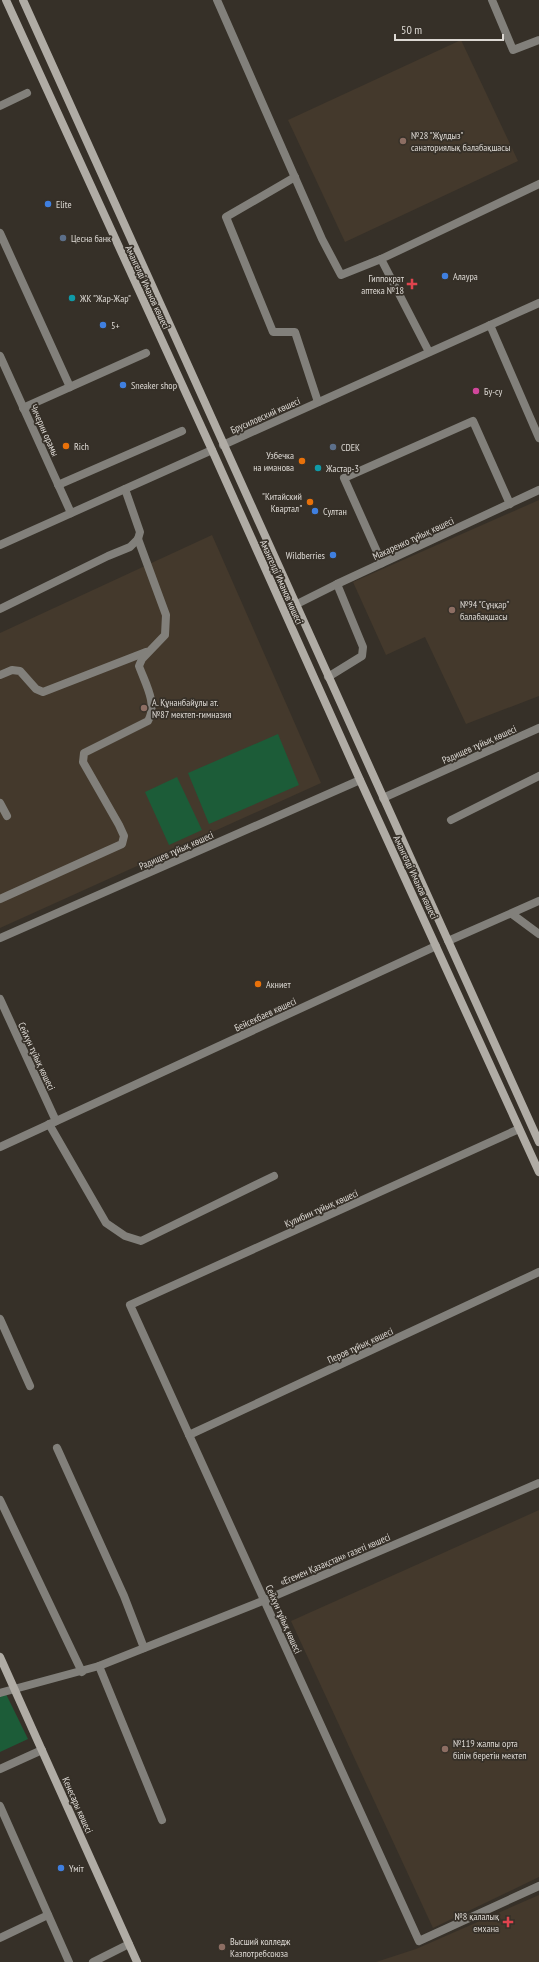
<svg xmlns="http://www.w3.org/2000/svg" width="539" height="1962" font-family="'PT Sans Narrow',sans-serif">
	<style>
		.built { fill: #44392c }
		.green { fill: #1c5c38 }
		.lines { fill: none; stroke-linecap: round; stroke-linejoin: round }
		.service { stroke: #82807b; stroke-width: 8 }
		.minor { stroke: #82807b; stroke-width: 8 }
		.tertiary { stroke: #82807b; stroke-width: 8 }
		.secondary { stroke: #b0aca5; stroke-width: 8 }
		.education-dot { fill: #8d6e63; stroke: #363028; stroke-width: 1.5 }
		.shop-dot { fill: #3f7fe0; stroke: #363028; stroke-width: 1.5 }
		.service-dot { fill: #5c6f8a; stroke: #363028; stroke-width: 1.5 }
		.health-dot { fill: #e0444e; stroke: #363028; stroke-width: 1.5 }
		.culture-dot { fill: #0f9aa8; stroke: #363028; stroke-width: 1.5 }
		.hotel-dot { fill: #d1479c; stroke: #363028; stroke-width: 1.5 }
		.food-dot { fill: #e8710a; stroke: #363028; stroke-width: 1.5 }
		.labels { text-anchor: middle; stroke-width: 3.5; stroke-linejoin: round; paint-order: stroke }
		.poi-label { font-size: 10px; fill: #dcd8d3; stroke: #363028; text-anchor: start }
		.street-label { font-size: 10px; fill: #dcd8d3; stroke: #363028 }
	</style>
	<rect width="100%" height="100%" fill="#363028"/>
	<g class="built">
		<path d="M461,40L518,161L345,242L288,120Z"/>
		<path d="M539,500V696L466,724L425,637L386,655L353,582Z"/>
		<path d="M212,535L321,783L0,928V633Z"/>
		<path d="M539,1510V1877L433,1928L291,1621Z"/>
		<path d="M539,1895V1962H376L416,1949Z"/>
	</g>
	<g class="green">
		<path d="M278,734L299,785L209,824L188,773Z"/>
		<path d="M177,777L202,830L169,845L145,792Z"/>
		<path d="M6,1694L28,1739L0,1752V1696Z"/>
	</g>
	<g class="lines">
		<g class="service">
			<path d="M492,0L513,50L539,40"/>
			<path d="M0,106L27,93"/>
			<path d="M295,177L226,217L273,332H295L318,402"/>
			<path d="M0,233L70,387"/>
			<path d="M490,325L539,438"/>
			<path d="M429,352L381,259L539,184"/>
			<path d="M23,408L146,353"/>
			<path d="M58,485L182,431"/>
			<path d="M382,563L344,478L473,421L510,504"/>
			<path d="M0,609L108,556L130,547L138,539L140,532L125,489"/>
			<path d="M0,675L12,670L20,671L36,689L43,692L146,652"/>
			<path d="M328,677L362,656L363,647L337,584"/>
			<path d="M0,803L7,816"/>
			<path d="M451,820L539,776"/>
			<path d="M0,899L122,844L124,836L119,825L83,762L84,753L148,721C158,704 145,683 139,666L142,659L165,635L166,615L138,539"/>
			<path d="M49,1124L106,1223L125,1236L141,1241L274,1176"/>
			<path d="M0,1319L30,1386"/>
			<path d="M0,1500L82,1672"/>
			<path d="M99,1666L162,1820"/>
			<path d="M0,1806L69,1962"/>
			<path d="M0,1938L48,1915"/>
		</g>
		<g class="minor">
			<path d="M217,0L322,239L341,275L381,259"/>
			<path d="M0,356L71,513"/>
			<path d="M223,445L539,303"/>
			<path d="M0,545L212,450"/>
			<path d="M295,605L337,584L539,490"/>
			<path d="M383,798L539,728"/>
			<path d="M512,914L539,934"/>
			<path d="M0,938L360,780"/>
			<path d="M0,999L56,1121"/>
			<path d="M519,1129L130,1305L419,1941L539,1886"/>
			<path d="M189,1435L539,1272"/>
			<path d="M57,1448L124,1596L144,1648"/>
			<path d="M0,1693L99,1666L265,1600L539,1483"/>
			<path d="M0,1769L42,1750"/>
			<path d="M93,1962L129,1944"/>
		</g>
		<g class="tertiary">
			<path d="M448,941L539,901"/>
			<path d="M0,1147L436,946"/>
		</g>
		<g class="secondary">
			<path d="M6,0L212,450L360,780L539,1172"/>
			<path d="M23,0L539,1142"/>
			<path d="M0,1657L137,1962"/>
		</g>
	</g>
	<g class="education-dot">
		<circle cx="403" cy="141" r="4"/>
		<circle cx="452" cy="610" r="4"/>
		<circle cx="144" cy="708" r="4"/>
		<circle cx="445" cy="1749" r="4"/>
		<circle cx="222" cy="1947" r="4"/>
	</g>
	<g class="shop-dot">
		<circle cx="48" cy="204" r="4"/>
		<circle cx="445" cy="276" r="4"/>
		<circle cx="103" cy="325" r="4"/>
		<circle cx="123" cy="385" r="4"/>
		<circle cx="315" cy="511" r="4"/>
		<circle cx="333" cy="555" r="4"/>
		<circle cx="61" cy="1868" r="4"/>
	</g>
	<g class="service-dot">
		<circle cx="63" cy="238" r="4"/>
		<circle cx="333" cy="447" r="4"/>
	</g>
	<g class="health-dot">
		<path d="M410 278h4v4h4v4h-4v4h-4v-4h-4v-4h4z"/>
		<path d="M506 1916h4v4h4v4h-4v4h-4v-4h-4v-4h4z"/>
	</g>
	<g class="culture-dot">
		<circle cx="72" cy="298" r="4"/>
		<circle cx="318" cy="468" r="4"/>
	</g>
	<circle class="hotel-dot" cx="476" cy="391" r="4"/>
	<g class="food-dot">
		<circle cx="66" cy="446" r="4"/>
		<circle cx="302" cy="461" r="4"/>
		<circle cx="310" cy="502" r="4"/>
		<circle cx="258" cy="984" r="4"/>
	</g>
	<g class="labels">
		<g class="poi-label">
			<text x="411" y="139">№28 "Жұлдыз"<tspan x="411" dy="12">санаториялық балабақшасы</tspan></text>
			<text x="56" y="208">Elite</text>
			<text x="71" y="242">Цесна банк</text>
			<text x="453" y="280">Алаура</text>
			<text x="404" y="282" text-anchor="end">Гиппократ<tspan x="404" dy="12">аптека №18</tspan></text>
			<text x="80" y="302">ЖК "Жар-Жар"</text>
			<text x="111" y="329">5+</text>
			<text x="131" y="389">Sneaker shop</text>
			<text x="484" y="395">Бу-су</text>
			<text x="74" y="450">Rich</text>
			<text x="341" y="451">CDEK</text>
			<text x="294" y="459" text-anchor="end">Узбечка<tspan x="294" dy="12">на иманова</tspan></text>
			<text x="326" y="472">Жастар-3</text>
			<text x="302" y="500" text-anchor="end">"Китайский<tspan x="302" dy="12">Квартал"</tspan></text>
			<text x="323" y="515">Султан</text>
			<text x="325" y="559" text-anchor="end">Wildberries</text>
			<text x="460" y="608">№94 "Сұңқар"<tspan x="460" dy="12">балабақшасы</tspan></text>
			<text x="152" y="706">А. Құнанбайұлы ат.<tspan x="152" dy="12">№87 мектеп-гимназия</tspan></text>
			<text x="266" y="988">Акниет</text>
			<text x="453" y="1747">№119 жалпы орта<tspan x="453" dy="12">білім беретін мектеп</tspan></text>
			<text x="69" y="1872">Үміт</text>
			<text x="499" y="1920" text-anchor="end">№8 қалалық<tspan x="499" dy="12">емхана</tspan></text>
			<text x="230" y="1945">Высший колледж<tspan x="230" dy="12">Казпотребсоюза</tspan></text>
		</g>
		<g class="street-label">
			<text transform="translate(148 287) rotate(65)" y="4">Амангелді Иманов көшесі</text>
			<text transform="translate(265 415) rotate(-24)" y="4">Брусиловский көшесі</text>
			<text transform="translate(45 430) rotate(66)" y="4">Чичерин орамы</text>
			<text transform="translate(413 538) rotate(-25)" y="4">Макаренко тұйық көшесі</text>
			<text transform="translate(282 582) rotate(66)" y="4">Амангелді Иманов көшесі</text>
			<text transform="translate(479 744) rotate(-24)" y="4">Радищев тұйық көшесі</text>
			<text transform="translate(176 850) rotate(-24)" y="4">Радищев тұйық көшесі</text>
			<text transform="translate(416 877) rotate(65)" y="4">Амангелді Иманов көшесі</text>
			<text transform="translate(265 1014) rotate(-25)" y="4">Бейсекбаев көшесі</text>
			<text transform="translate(37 1056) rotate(65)" y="4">Сейхун тұйық көшесі</text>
			<text transform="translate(321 1208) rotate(-24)" y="4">Кулибин тұйық көшесі</text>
			<text transform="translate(360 1345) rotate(-25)" y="4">Перов тұйық көшесі</text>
			<text transform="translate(335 1559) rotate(-23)" y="4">«Егемен Қазақстан» газеті көшесі</text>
			<text transform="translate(284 1619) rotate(66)" y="4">Сейхун тұйық көшесі</text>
			<text transform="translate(78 1805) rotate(66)" y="4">Кенесары көшесі</text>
		</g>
	</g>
	<path d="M395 34v6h108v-6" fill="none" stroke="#dcd8d3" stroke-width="2"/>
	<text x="401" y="34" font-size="12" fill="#dcd8d3" stroke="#363028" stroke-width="3" paint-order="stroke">50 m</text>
</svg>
